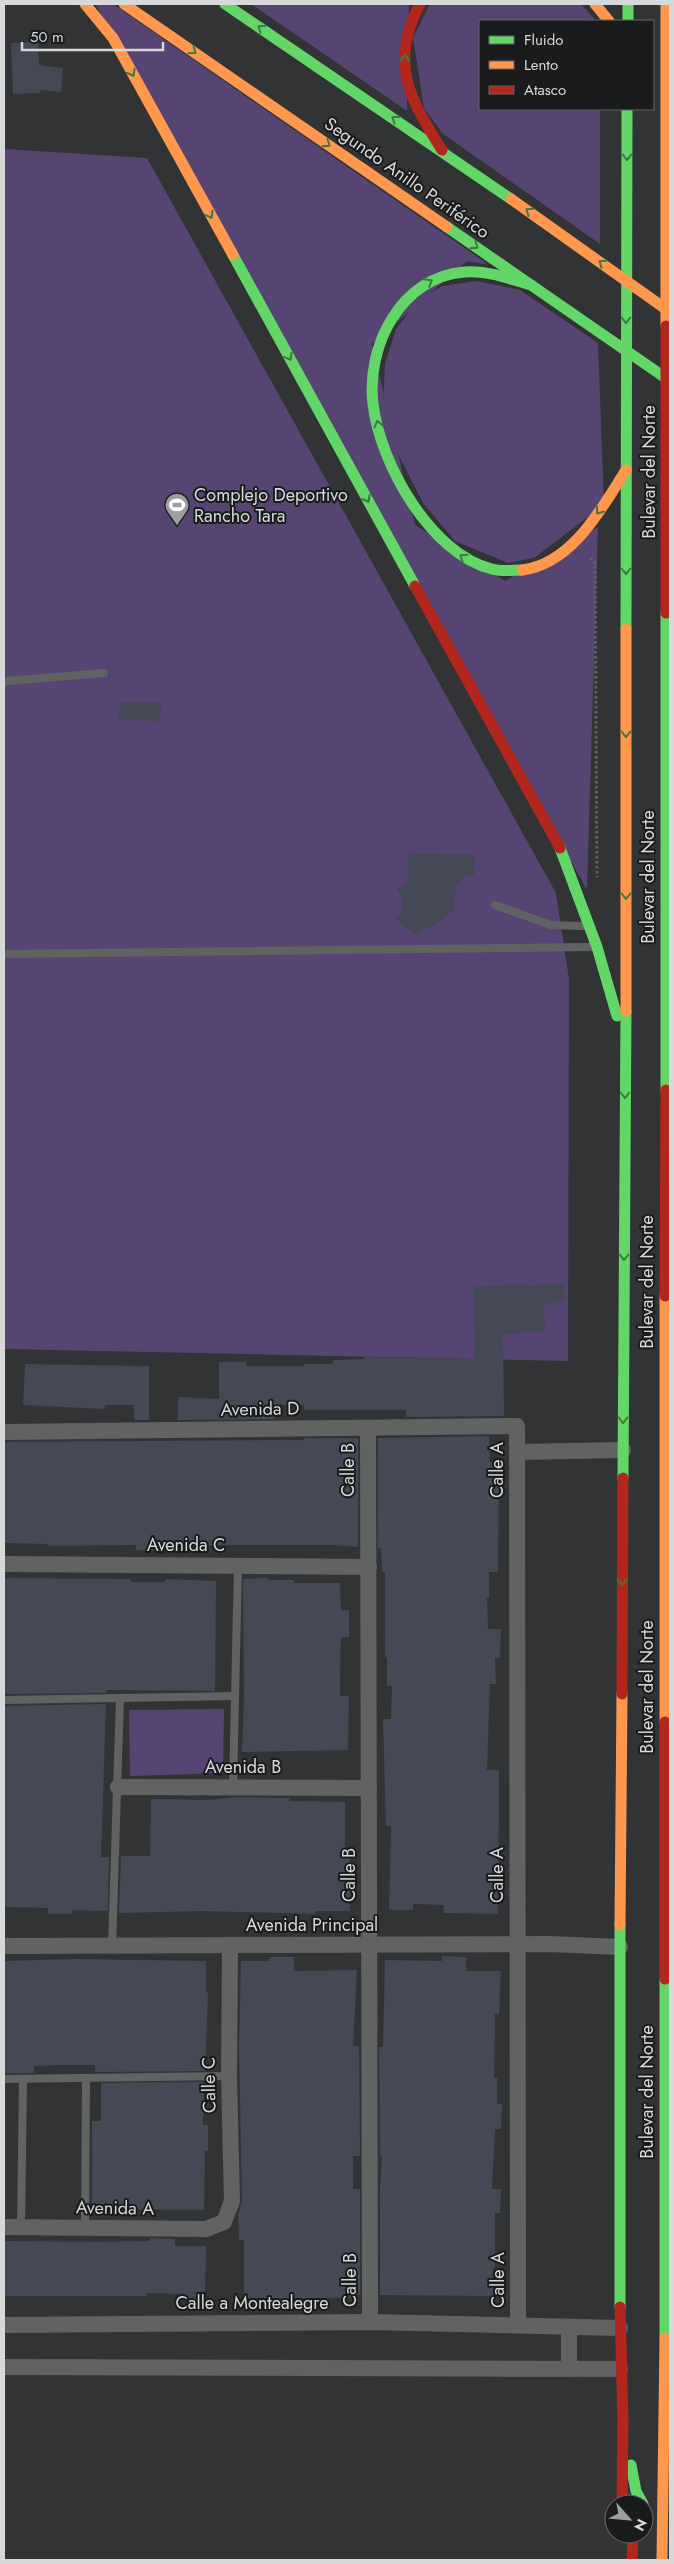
<svg xmlns="http://www.w3.org/2000/svg" width="674" height="2564" font-family="Jost,sans-serif">
	<style>
		.green { fill: #564572 }
		.building { fill: #454955 }
		.lines { fill: none; stroke-linecap: round; stroke-linejoin: round }
		.path { stroke: #616263; stroke-width: 3; stroke-dasharray: 2.5 2.5; stroke-linecap: butt }
		.lane { stroke: #616363; stroke-width: 8 }
		.street { stroke: #616363; stroke-width: 16 }
		.fast { stroke: #63d668; stroke-width: 11 }
		.slow { stroke: #ff974d; stroke-width: 11 }
		.jam { stroke: #b3261e; stroke-width: 11 }
		.oneway { stroke: #3e7842 }
		.labels { text-anchor: middle; stroke-width: 4; stroke-linejoin: round; paint-order: stroke }
		.street-label { font-size: 18px; fill: #d6d8da; stroke: #1a1b1c }
		.poi-label { font-size: 18px; fill: #d6d8da; stroke: #1a1b1c; text-anchor: start }
	</style>
	<rect width="100%" height="100%" fill="#313335"/>
	<g class="green">
		<path d="M95,4H113L489,265L467,261L372,344L415,525L505,581L598,527L587,890Z"/>
		<path d="M251,4H409L407,111Z"/>
		<path d="M430,4H581L596,21H480V109H600V244L443,134L424,108L413,38Z"/>
		<path d="M4,149L147,158L556,893L569,979L568,1361L4,1349Z"/>
		<path d="M477,281L520,290L598,343L604,505L534,558L508,563L455,541L423,503L395,448L383,403L385,364L396,329L417,301L442,286Z"/>
		<path d="M224,1709L223,1773L130,1776L129,1710Z"/>
	</g>
	<g class="building">
		<path d="M38,42L39,65L63,68L61,92L40,90V93L13,94L11,43Z"/>
		<path d="M120,702L161,703L160,721L119,720Z"/>
		<path d="M409,853L475,855L474,876L465,875L456,887L454,910L427,930L424,927L417,936L395,919L401,912V896L396,889L407,884Z"/>
		<path d="M564,1283L565,1302L544,1304L545,1331L503,1334L504,1416L406,1417V1410H304V1405H274V1419L178,1420V1397L219,1399V1362H246V1366H304V1364H333V1360L364,1359V1357L475,1359L474,1287L527,1284V1286Z"/>
		<path d="M25,1364L149,1366V1420H134V1405H105L104,1409L23,1405Z"/>
		<path d="M489,1436L490,1462H499L498,1572H489V1598H487L488,1629H501L500,1658H495L496,1684H490L487,1770H499L498,1914L443,1913L444,1905L413,1904V1910H389L391,1826H386L383,1719H391L392,1686H387V1657H385V1572H382L381,1548H378V1438Z"/>
		<path d="M304,1438H358V1547L332,1545H216L190,1546V1550H136V1545L48,1546V1544L4,1543V1442L304,1440Z"/>
		<path d="M4,1578L131,1579V1582H165V1579L216,1581L215,1691L106,1690V1693L4,1694Z"/>
		<path d="M268,1578V1580H294V1583H340L341,1610H349V1637H341L340,1672V1696H349L348,1750L242,1752L244,1696L243,1579Z"/>
		<path d="M106,1704L101,1857H109L108,1911L72,1910V1914H48V1908L4,1907V1706Z"/>
		<path d="M237,1797L289,1798V1801L345,1802V1856H350V1911H315V1914L204,1911L119,1913L121,1856H150L151,1799L210,1800Z"/>
		<path d="M442,1956L466,1957V1971H501L499,2014H495L494,2078H497V2104H502L501,2129H495L492,2189H501L500,2213H495V2268H493V2296L380,2295V2189L382,2156H380L379,2047H383L385,1960L442,1961Z"/>
		<path d="M270,1957H294V1971L357,1970L353,2046H359L360,2156H353V2189H360V2295H356V2298H244V2240H239L238,2215L242,2201L239,2045L241,1961H270Z"/>
		<path d="M74,1959L206,1961V1992H208L205,2071L95,2072V2065H61L34,2066V2073H4V1961Z"/>
		<path d="M204,2082L203,2125H208V2151H205L204,2210L92,2209V2121H101V2083Z"/>
		<path d="M150,2238L175,2239V2246H206L205,2301L180,2300V2294L146,2293V2296H4V2241L98,2242L150,2241Z"/>
	</g>
	<g class="lines">
		<path class="path" d="M590,558L595,563L597,877"/>
		<g class="lane">
			<path d="M4,683L6,681L104,673"/>
			<path d="M495,905L551,925L584,926"/>
			<path d="M4,954L592,947"/>
			<path d="M4,1700L235,1696"/>
			<path d="M233,1787L238,1566"/>
			<path d="M112,1946L120,1698"/>
			<path d="M4,2079L229,2076"/>
			<path d="M21,2227L23,2079"/>
			<path d="M85,2228L86,2078"/>
		</g>
		<g class="street">
			<path d="M368,1428L370,2322"/>
			<path d="M4,1432L517,1426L518,2324"/>
			<path d="M518,1452L623,1450"/>
			<path d="M4,1564L369,1567"/>
			<path d="M118,1787L369,1788"/>
			<path d="M4,1946L548,1944L620,1947"/>
			<path d="M4,2227L206,2229L224,2222L232,2201L229,2076L230,1945"/>
			<path d="M4,2325L370,2322L620,2328"/>
			<path d="M4,2367L620,2369"/>
			<path d="M569,2369V2327"/>
		</g>
		<g class="fast">
			<path d="M225,4L511,199"/>
			<path d="M628,4V21"/>
			<path d="M447,227L670,381"/>
			<path d="M233,255L415,586"/>
			<path d="M522,570C513,570 501,572 492,569C431,554 380,464 373,404C366,346 401,277 464,272C488,270 509,279 531,285"/>
			<path d="M626,629L627,109"/>
			<path d="M560,848L597,947L617,1016"/>
			<path d="M666,1090V613"/>
			<path d="M623,1478L626,1011"/>
			<path d="M620,2307V1925"/>
			<path d="M665,2338V1979"/>
			<path d="M631,2465L636,2491L643,2504"/>
		</g>
		<g class="slow">
			<path d="M85,4L113,38L233,255"/>
			<path d="M124,4L447,227"/>
			<path d="M595,4L609,21"/>
			<path d="M511,199L670,312"/>
			<path d="M666,326V4"/>
			<path d="M522,570C572,564 602,508 626,470"/>
			<path d="M626,1011V629"/>
			<path d="M665,1722V1296"/>
			<path d="M620,1925L622,1694"/>
			<path d="M662,2560L665,2338"/>
		</g>
		<g class="jam">
			<path d="M420,4C389,63 409,98 442,150"/>
			<path d="M415,586L560,848"/>
			<path d="M666,613V326"/>
			<path d="M665,1296L666,1090"/>
			<path d="M622,1694L623,1478"/>
			<path d="M665,1979V1722"/>
			<path d="M620,2307L623,2422L622,2504"/>
			<path d="M632,2560L633,2534"/>
		</g>
	</g>
	<defs><path id="oneway-chevron" d="M-2-3.5L2.5 0L-2 3.5" fill="none" stroke-width="1.6" stroke-linecap="round" stroke-linejoin="round" transform="scale(1.25)"/></defs>
	<g class="oneway">
		<use href="#oneway-chevron" transform="translate(261 28) rotate(-146)"/>
		<use href="#oneway-chevron" transform="translate(193 51) rotate(35)"/>
		<use href="#oneway-chevron" transform="translate(405 58) rotate(-87)"/>
		<use href="#oneway-chevron" transform="translate(132 73) rotate(61)"/>
		<use href="#oneway-chevron" transform="translate(395 119) rotate(-146)"/>
		<use href="#oneway-chevron" transform="translate(327 144) rotate(35)"/>
		<use href="#oneway-chevron" transform="translate(627 157) rotate(90)"/>
		<use href="#oneway-chevron" transform="translate(529 211) rotate(-145)"/>
		<use href="#oneway-chevron" transform="translate(210 215) rotate(61)"/>
		<use href="#oneway-chevron" transform="translate(475 246) rotate(35)"/>
		<use href="#oneway-chevron" transform="translate(602 263) rotate(-145)"/>
		<use href="#oneway-chevron" transform="translate(429 282) rotate(-32)"/>
		<use href="#oneway-chevron" transform="translate(626 320) rotate(90)"/>
		<use href="#oneway-chevron" transform="translate(289 357) rotate(61)"/>
		<use href="#oneway-chevron" transform="translate(378 424) rotate(-104)"/>
		<use href="#oneway-chevron" transform="translate(367 499) rotate(61)"/>
		<use href="#oneway-chevron" transform="translate(599 511) rotate(127)"/>
		<use href="#oneway-chevron" transform="translate(463 557) rotate(-146)"/>
		<use href="#oneway-chevron" transform="translate(626 571) rotate(90)"/>
		<use href="#oneway-chevron" transform="translate(626 734) rotate(90)"/>
		<use href="#oneway-chevron" transform="translate(626 896) rotate(90)"/>
		<use href="#oneway-chevron" transform="translate(625 1095) rotate(90)"/>
		<use href="#oneway-chevron" transform="translate(624 1257) rotate(90)"/>
		<use href="#oneway-chevron" transform="translate(623 1420) rotate(90)"/>
		<use href="#oneway-chevron" transform="translate(622 1582) rotate(90)"/>
	</g>
	<defs>
		<symbol id="stadium-pin" viewBox="-11 -11 22 30"><path d="M0 17L-7.5 6A9.5 9.5 0 1 1 7.5 6Z" fill="#9c9ea0" stroke="#1a1b1c"/><path d="M0-5a6.5 5 0 1 0 0 10a6.5 5 0 1 0 0-10ZM-3.5-1.8h7v3.6h-7Z" fill="#fff"/></symbol>
	</defs>
	<g fill-rule="evenodd">
		<use href="#stadium-pin" x="163" y="491" width="28" height="38"/>
	</g>
	<g class="labels">
		<g class="street-label">
			<text transform="translate(407 178) rotate(35)" y="6">Segundo Anillo Periférico</text>
			<text transform="translate(649 472) rotate(-90)" y="6">Bulevar del Norte</text>
			<text transform="translate(648 877) rotate(-90)" y="6">Bulevar del Norte</text>
			<text transform="translate(647 1282) rotate(-90)" y="6">Bulevar del Norte</text>
			<text transform="translate(260 1409) rotate(-1)" y="6">Avenida D</text>
			<text transform="translate(348 1470) rotate(-90)" y="6">Calle B</text>
			<text transform="translate(497 1470) rotate(-90)" y="6">Calle A</text>
			<text x="186" y="1551">Avenida C</text>
			<text transform="translate(647 1687) rotate(-90)" y="6">Bulevar del Norte</text>
			<text x="243" y="1773">Avenida B</text>
			<text transform="translate(349 1875) rotate(-90)" y="6">Calle B</text>
			<text transform="translate(497 1875) rotate(-90)" y="6">Calle A</text>
			<text x="312" y="1931">Avenida Principal</text>
			<text transform="translate(209 2085) rotate(-91)" y="6">Calle C</text>
			<text transform="translate(647 2092) rotate(-90)" y="6">Bulevar del Norte</text>
			<text transform="translate(115 2208) rotate(1)" y="6">Avenida A</text>
			<text transform="translate(350 2280) rotate(-90)" y="6">Calle B</text>
			<text transform="translate(498 2280) rotate(-90)" y="6">Calle A</text>
			<text x="252" y="2309">Calle a Montealegre</text>
		</g>
		<g class="poi-label">
			<text x="194" y="501">Complejo Deportivo<tspan x="194" dy="21">Rancho Tara</tspan></text>
		</g>
	</g>
	<rect width="674" height="2564" fill="none" stroke="#d6d8da" stroke-width="10"/>
	<rect x="479" y="20" width="175" height="90" fill="#1a1b1c" stroke="#656768"/>
	<rect x="489" y="36" width="25" height="8" fill="#63d668" stroke="#656768"/>
	<text x="524" y="45" font-size="15" fill="#d6d8da">Fluido</text>
	<rect x="489" y="61" width="25" height="8" fill="#ff974d" stroke="#656768"/>
	<text x="524" y="70" font-size="15" fill="#d6d8da">Lento</text>
	<rect x="489" y="86" width="25" height="8" fill="#b3261e" stroke="#656768"/>
	<text x="524" y="95" font-size="15" fill="#d6d8da">Atasco</text>
	<g transform="translate(629 2519) rotate(117)"><circle r="24" fill="#1a1b1c" stroke="#656768"/>
	<path d="M0-4L9 19L0 12L-9 19Z" fill="#9c9ea0"/>
	<text y="-8" font-size="14" font-weight="bold" text-anchor="middle" fill="#d6d8da">N</text>
	</g>
	<path d="M22 42v8h141v-8" fill="none" stroke="#d6d8da" stroke-width="2.5"/>
	<text x="30" y="42" font-size="15" fill="#d6d8da" stroke="#1a1b1c" stroke-width="4" paint-order="stroke">50 m</text>
</svg>
